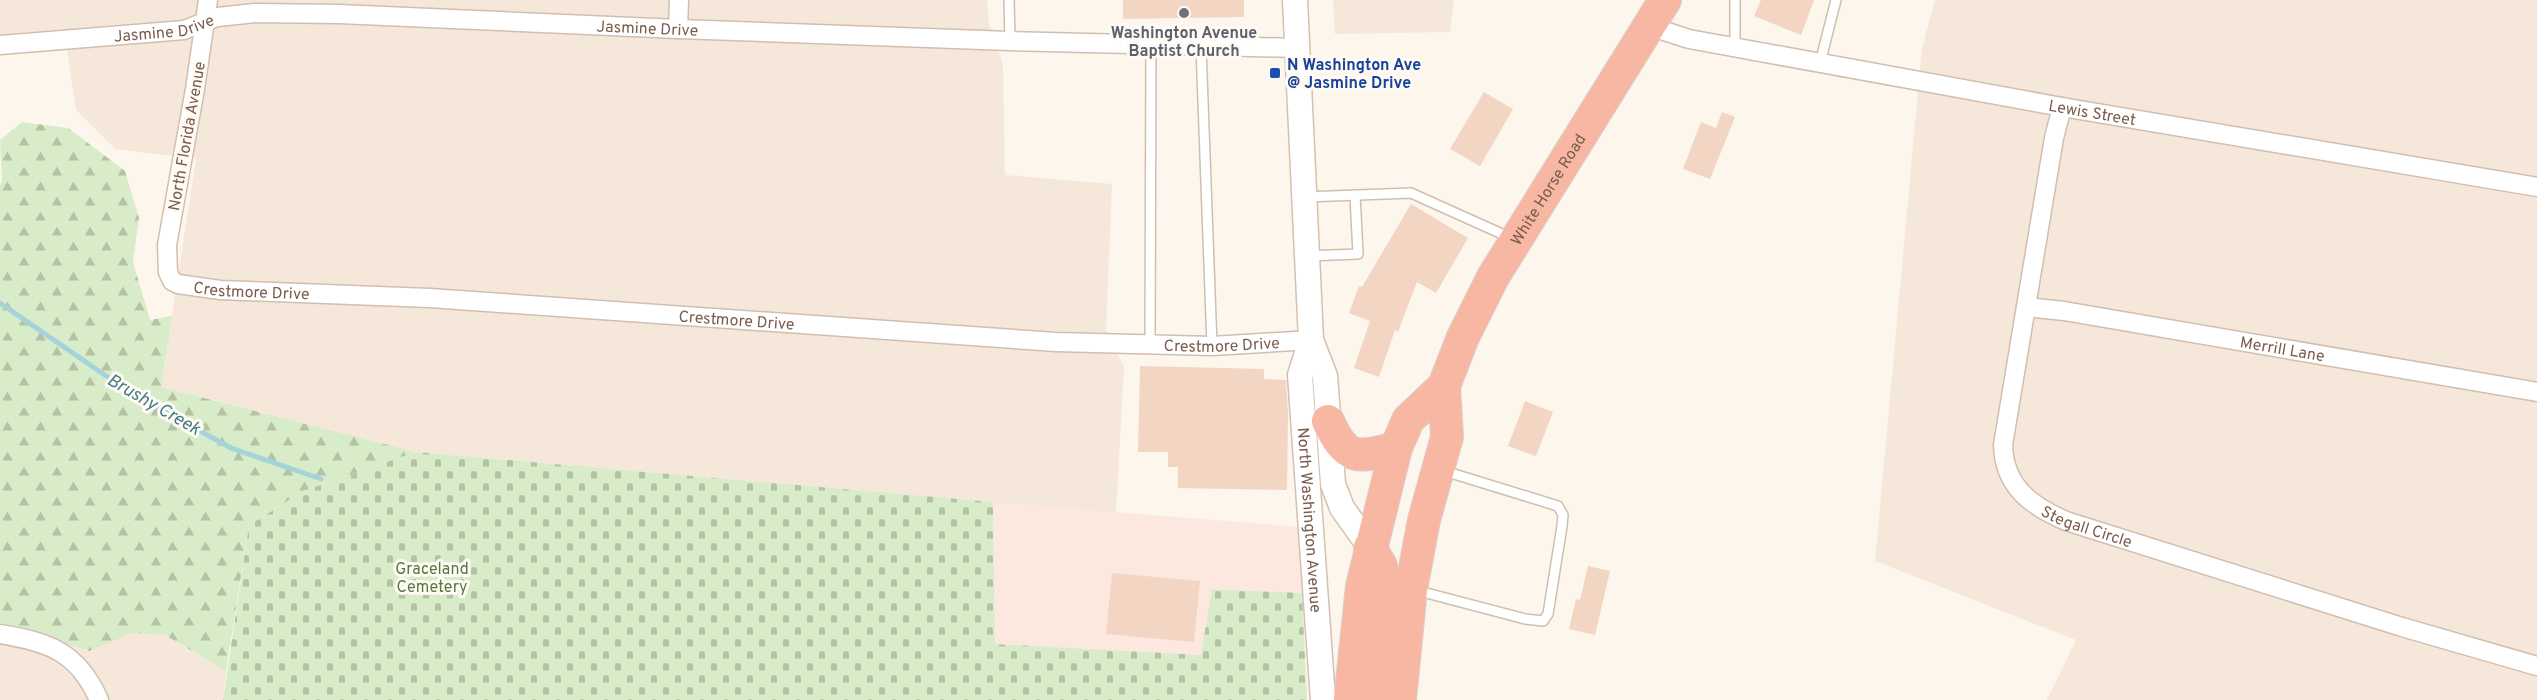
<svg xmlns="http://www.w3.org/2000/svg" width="2537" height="700" font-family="Overpass,sans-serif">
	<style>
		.residential { fill: #f5e8da }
		.commercial { fill: #fde8e0 }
		.forest { fill: url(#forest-firs) }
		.cemetery { fill: url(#cemetery-stones) }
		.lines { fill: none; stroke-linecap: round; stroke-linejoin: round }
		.stream { stroke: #a5d3da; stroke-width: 5 }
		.building { fill: #f3d5c3 }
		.lane-casing { stroke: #d1beb0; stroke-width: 12 }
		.street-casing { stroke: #d1beb0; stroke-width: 21 }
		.secondary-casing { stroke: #d6c0b0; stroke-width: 27 }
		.highway-casing { stroke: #dad1cd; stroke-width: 34 }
		.lane { stroke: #fff; stroke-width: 9 }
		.street { stroke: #fff; stroke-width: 18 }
		.secondary { stroke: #fff; stroke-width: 24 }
		.highway { stroke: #f7b7a3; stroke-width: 32 }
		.worship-dot { fill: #6b7280; stroke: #fffaf3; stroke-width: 2 }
		.transit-dot { fill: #1a4fb4; stroke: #fffaf3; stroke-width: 2 }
		.labels { text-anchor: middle; stroke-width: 6; stroke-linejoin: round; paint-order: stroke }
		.street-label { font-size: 16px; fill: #7a5c4d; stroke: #fffaf3 }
		.worship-label { font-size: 16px; font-weight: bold; fill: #5b616d; stroke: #fffaf3 }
		.transit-label { font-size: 16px; font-weight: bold; fill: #164399; stroke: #fffaf3; text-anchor: start }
		.park-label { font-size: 16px; fill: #537a41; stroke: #fffaf3 }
		.water-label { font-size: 18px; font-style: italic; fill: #437c86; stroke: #fffaf3 }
	</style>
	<defs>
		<pattern id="forest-firs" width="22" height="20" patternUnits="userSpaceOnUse" patternTransform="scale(1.5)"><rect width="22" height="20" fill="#d8ecc9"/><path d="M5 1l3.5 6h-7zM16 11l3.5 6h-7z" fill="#b4c2a5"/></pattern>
		<pattern id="cemetery-stones" width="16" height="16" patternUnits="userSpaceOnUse" patternTransform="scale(1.5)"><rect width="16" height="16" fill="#d8ecc9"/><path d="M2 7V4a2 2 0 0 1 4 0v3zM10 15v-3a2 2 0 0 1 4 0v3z" fill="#b4c2a5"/></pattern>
	</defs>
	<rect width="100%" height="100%" fill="#fdf6ec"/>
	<g class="residential">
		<path d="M0,0H987L989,23L1003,65L1005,175L1112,184L1106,330L1124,367L1116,513L416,452L161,387L196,159L115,149L76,110L64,29L0,35Z"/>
		<path d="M1333,0H1454L1450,32L1335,34Z"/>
		<path d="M1935,0H2537V700H2047L2076,640L1875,561L1922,48Z"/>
		<path d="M0,625L88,651L133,633L165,635L226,671L223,700H0Z"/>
	</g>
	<path class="commercial" d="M993,502L1299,527L1302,593L1212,589L1201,655L995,644Z"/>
	<path class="forest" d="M22,122L68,128L125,171L139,218L133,262L150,320L172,316L161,387L416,452L306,490L249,525L226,671L165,635L133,633L89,651L0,625V185L2,181L0,140Z"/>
	<path class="cemetery" d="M416,452L993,502L995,644L1201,655L1212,589L1302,593L1307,700H223L249,525L306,490Z"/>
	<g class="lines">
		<path class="stream" d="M0,303L134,395L231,448L321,479"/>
	</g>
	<g class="building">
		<path d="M1123,0H1244V17L1123,19Z"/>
		<path d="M1761,0H1814L1801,35L1754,16Z"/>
		<path d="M1484,92L1513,109L1480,166L1450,149Z"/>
		<path d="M1722,112L1735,117L1710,179L1683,169L1701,122L1716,128Z"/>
		<path d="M1411,204L1468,238L1436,293L1417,282L1398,332L1395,330L1379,377L1354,368L1370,321L1349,313L1359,286L1362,287Z"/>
		<path d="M1140,366L1264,369V379L1286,380L1288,414L1287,490L1178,488V467H1168V452H1138Z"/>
		<path d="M1525,401L1553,412L1536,456L1508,446Z"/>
		<path d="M1588,566L1610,571L1595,635L1569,629L1576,599L1580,600Z"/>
		<path d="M1112,573L1200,581L1194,642L1106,634Z"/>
	</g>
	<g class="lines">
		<defs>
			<g id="lane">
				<path d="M1009,0L1010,41"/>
				<path d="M1735,0V47"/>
				<path d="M1201,47L1212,346"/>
				<path d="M1820,63L1836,0"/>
				<path d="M1305,197L1411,193L1511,238"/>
				<path d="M1307,256L1358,254L1355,195"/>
				<path d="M1150,345L1151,45"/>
				<path d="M1415,590L1525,619L1543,621L1548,614L1562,526L1563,515L1558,506L1441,470"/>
			</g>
			<g id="street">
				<path id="s1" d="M208,0L195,89L167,245L168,272L172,281L178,284L220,290L430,298L1056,342L1212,346L1311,340"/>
				<path id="s2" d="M1649,26L1689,39L2062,107L2537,187"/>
				<path d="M678,29L679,0"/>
				<path id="s3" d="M0,45L184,30L217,17L255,13L339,14L678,29L1010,41L1297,48"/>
				<path id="s4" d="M2062,107L2054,138L2003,445C2004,486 2031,506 2066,521L2402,627L2537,666"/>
				<path id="s5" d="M2026,307L2064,311L2537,392"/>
				<path d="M0,634C49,642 78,652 99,700"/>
			</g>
			<g id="secondary">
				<path d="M1295,0L1311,340L1325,376L1333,484L1342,508L1370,547"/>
				<path id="s6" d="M1311,340L1300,375L1323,700"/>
			</g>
			<g id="highway">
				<path d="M1328,421C1346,460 1356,459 1396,448"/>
				<path d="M1370,547L1381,566L1385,587L1372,700"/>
				<path d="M1350,700L1362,586L1396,448L1408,420L1444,386"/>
				<path id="s7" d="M1400,700L1411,589L1424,520L1447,437L1444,386L1463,337L1493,277L1665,0"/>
			</g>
		</defs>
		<use href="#lane" class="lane-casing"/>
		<use href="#street" class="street-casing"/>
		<use href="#secondary" class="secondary-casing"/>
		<use href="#highway" class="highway-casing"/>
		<use href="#lane" class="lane"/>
		<use href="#street" class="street"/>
		<use href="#secondary" class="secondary"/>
		<use href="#highway" class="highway"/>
	</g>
	<circle class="worship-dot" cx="1184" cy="13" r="6"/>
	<rect class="transit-dot" x="1269" y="67" width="12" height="12" rx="3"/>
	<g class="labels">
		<g class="street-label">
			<text dy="6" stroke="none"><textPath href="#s3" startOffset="165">Jasmine Drive</textPath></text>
			<text dy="6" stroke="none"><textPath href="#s3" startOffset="651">Jasmine Drive</textPath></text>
			<text dy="6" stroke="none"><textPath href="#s2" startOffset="452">Lewis Street</textPath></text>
			<text transform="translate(186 136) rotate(-80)" y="6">North Florida Avenue</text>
			<text dy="6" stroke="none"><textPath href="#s7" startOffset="542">White Horse Road</textPath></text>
			<text dy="6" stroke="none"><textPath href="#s1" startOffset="366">Crestmore Drive</textPath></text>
			<text dy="6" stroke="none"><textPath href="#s1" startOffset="852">Crestmore Drive</textPath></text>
			<text dy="6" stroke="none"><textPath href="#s1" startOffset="1338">Crestmore Drive</textPath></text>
			<text dy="6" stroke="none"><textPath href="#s5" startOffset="260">Merrill Lane</textPath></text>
			<text dy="6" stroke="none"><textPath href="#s6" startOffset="182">North Washington Avenue</textPath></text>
			<text dy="6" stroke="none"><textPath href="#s4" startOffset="470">Stegall Circle</textPath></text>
		</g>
		<g class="worship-label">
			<text x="1184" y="38">Washington Avenue<tspan x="1184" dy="18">Baptist Church</tspan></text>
		</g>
		<g class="transit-label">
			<text x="1287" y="70">N Washington Ave<tspan x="1287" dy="18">@ Jasmine Drive</tspan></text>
		</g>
		<g class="park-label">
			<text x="432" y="574">Graceland<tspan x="432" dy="18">Cemetery</tspan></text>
		</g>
		<g class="water-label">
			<text transform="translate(154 404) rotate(30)" y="6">Brushy Creek</text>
		</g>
	</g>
</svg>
